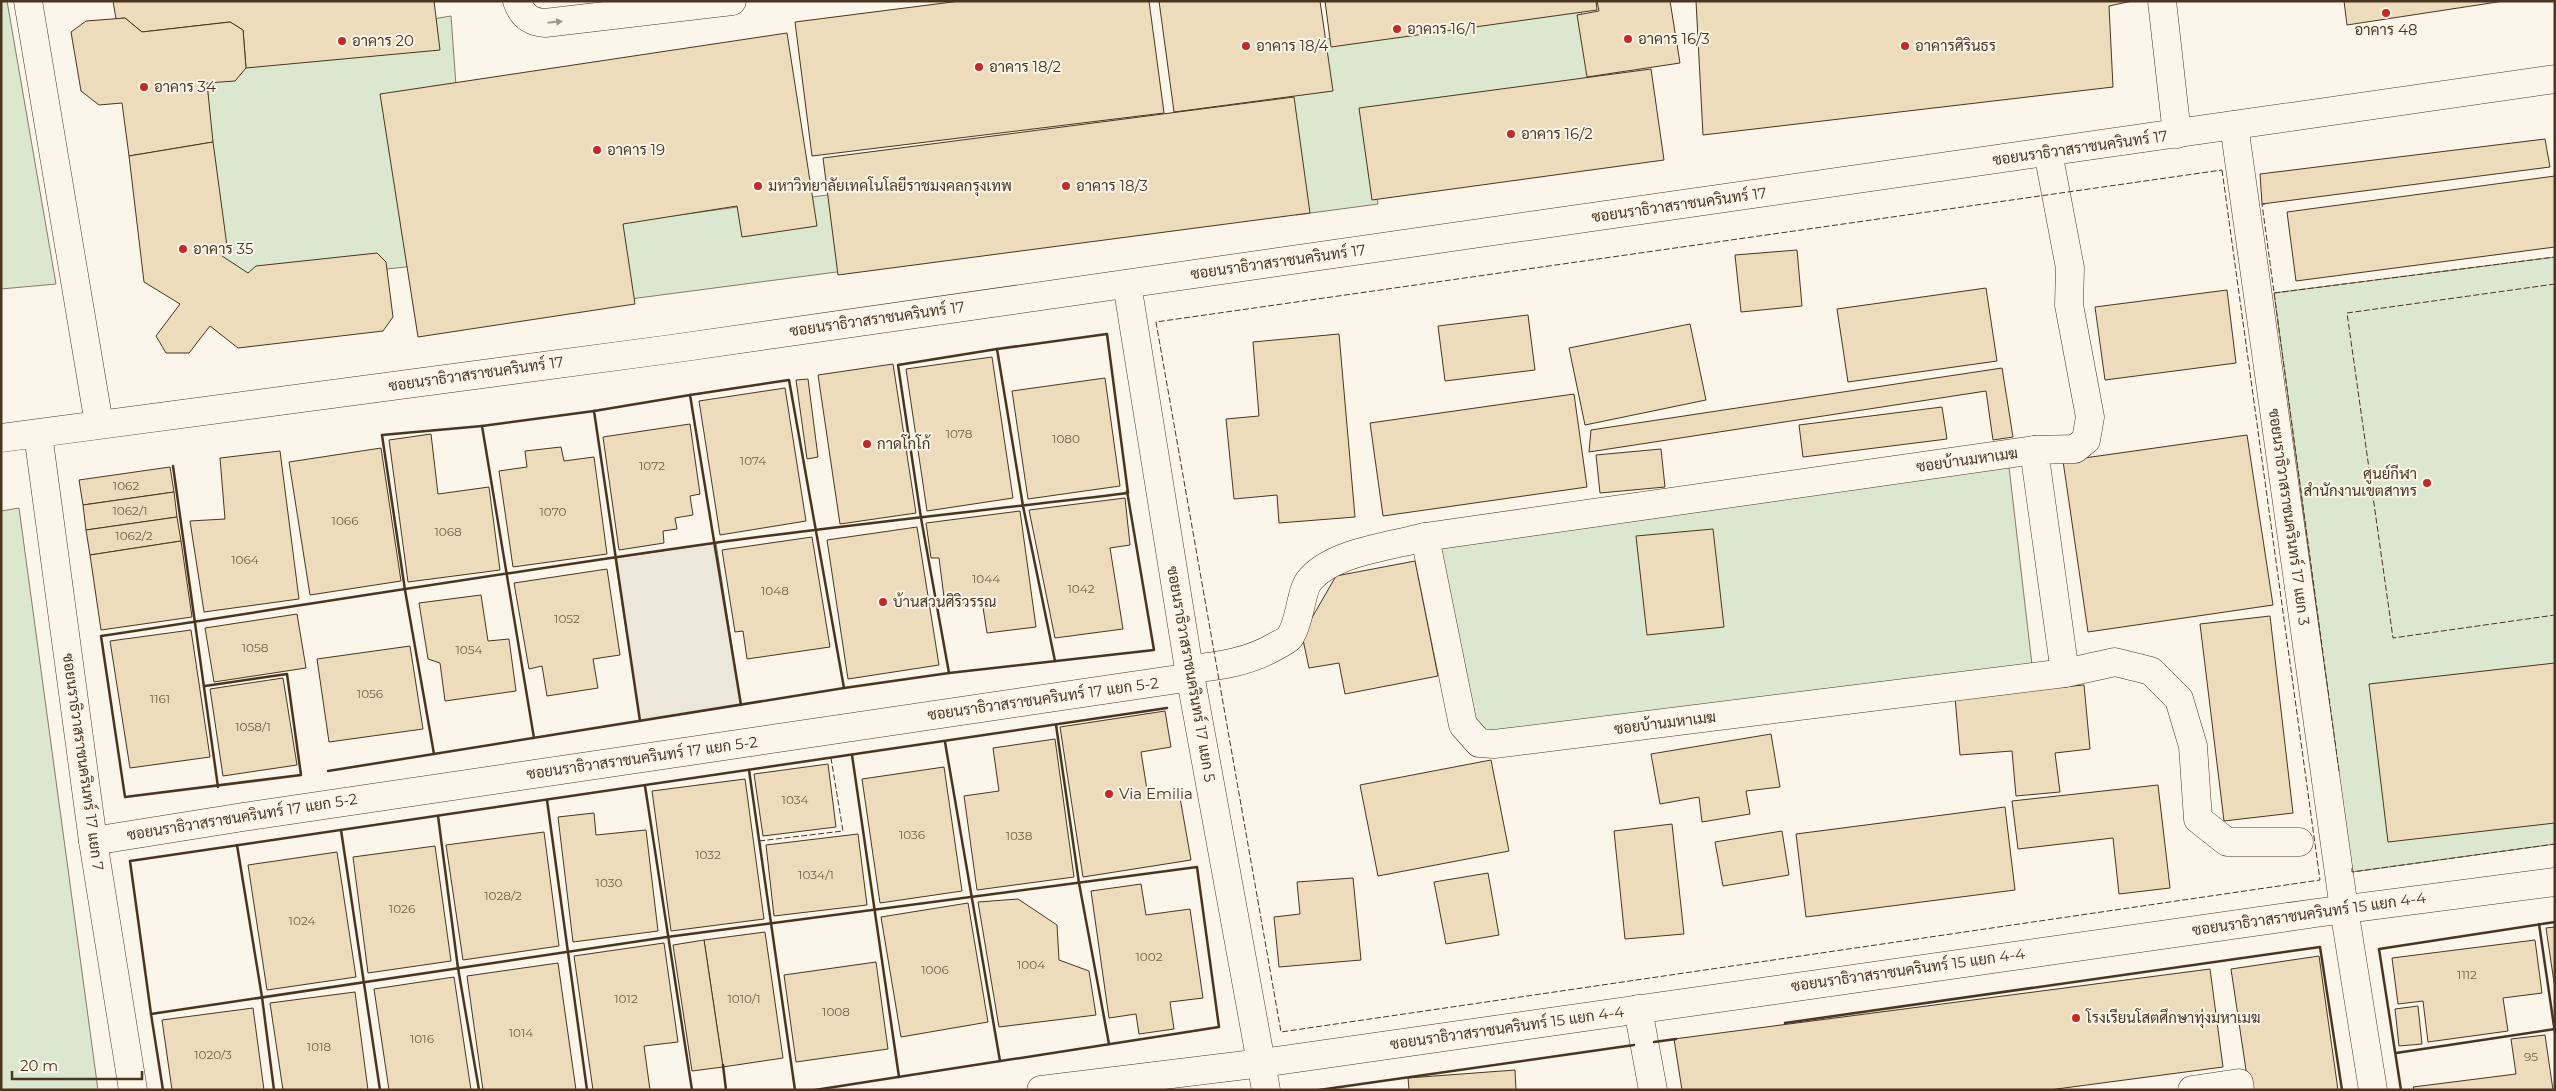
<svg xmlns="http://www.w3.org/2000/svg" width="2556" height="1091" font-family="Montserrat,Sarabun,sans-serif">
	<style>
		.green { fill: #dce7d0; stroke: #887966 }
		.parking { fill: #ede7d9; stroke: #887966 }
		.building { fill: #ecdcbc; stroke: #4a3520 }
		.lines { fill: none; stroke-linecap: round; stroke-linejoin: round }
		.minor-casing { stroke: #4a3520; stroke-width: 29 }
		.minor { stroke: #fbf6e9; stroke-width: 28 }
		.fence { stroke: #4a3520; stroke-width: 1; stroke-dasharray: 6 2.5; stroke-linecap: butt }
		.wall { stroke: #4a3520; stroke-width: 2.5 }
		.oneway { fill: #a29684 }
		.poi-dot { fill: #c62828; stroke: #fbf6e9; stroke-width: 2 }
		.labels { text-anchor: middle; stroke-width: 4; stroke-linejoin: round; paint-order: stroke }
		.number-label { font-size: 12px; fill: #725f47 }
		.poi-label { font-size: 15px; fill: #4a3520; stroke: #fbf6e9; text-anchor: start }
		.street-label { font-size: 15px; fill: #4a3520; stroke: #fbf6e9 }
	</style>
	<rect width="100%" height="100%" fill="#fbf6e9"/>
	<g class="green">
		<path d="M1,1H7L56,284L1,289Z"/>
		<path d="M1523,1H1579L1601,111L1369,119L1378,204L1296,215L1266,51Z"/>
		<path d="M451,16L457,100L424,265L238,285L202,252L180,61Z"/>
		<path d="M842,193L852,270L615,301L604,225Z"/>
		<path d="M2555,257V844L2352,872L2274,293Z"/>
		<path d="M2009,467L2032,665L1490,734L1474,728L1436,546Z"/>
		<path d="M19,508L98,1090H1V511Z"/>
	</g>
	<path class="parking" d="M716,543L741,705L640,721L615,558Z"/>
	<g class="building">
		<path d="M113,1H434L440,50L246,68L243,30L230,22L142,32L125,18L116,19Z"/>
		<path d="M960,1H1149L1164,113L812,156L795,22Z"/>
		<path d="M1159,1H1320L1333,91L1174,112Z"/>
		<path d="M1325,1H1596L1597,10L1331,47Z"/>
		<path d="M1597,1H1670L1680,63L1587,77L1577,15L1599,11Z"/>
		<path d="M1696,1H2132L2109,6L2113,87L1703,135Z"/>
		<path d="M2344,1H2504L2347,25Z"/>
		<path d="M125,18L142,32L230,22L243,30L246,68L235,81L207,83L213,142L129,156L122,103L99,105L81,91L71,32L86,21Z"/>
		<path d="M787,33L817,226L742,237L737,206L623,224L635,304L418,337L380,94Z"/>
		<path d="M1651,69L1664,160L1372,200L1359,108Z"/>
		<path d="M1294,97L1310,213L838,275L823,158Z"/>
		<path d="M2545,139L2550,167L2262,204L2260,174Z"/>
		<path d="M213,142L227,246L222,256L248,273L256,266L377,253L386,262L393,317L383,331L238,348L210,326L189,353H166L156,336L180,304L144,282L129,156Z"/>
		<path d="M2555,176V247L2296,281L2287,212Z"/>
		<path d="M1797,250L1802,306L1741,312L1735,255Z"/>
		<path d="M1986,288L1997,361L1848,382L1837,309Z"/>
		<path d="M2227,290L2236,363L2105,380L2095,307Z"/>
		<path d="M1528,315L1535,370L1445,381L1438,326Z"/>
		<path d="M1690,324L1706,400L1585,425L1569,348Z"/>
		<path d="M1339,334L1355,517L1279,523L1277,495L1234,499L1226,419L1259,416L1253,342Z"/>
		<path d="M992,357L1013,498L927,511L906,369Z"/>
		<path d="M893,364L916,513L840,524L818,375Z"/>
		<path d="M2002,368L2013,437L1993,440L1986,391L1589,452L1591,430Z"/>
		<path d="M1105,378L1120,486L1028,499L1012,391Z"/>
		<path d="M808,379L818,457L807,459L796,380Z"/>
		<path d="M785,388L806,521L720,535L699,401Z"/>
		<path d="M1574,394L1587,487L1383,516L1370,423Z"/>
		<path d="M1942,407L1947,439L1803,457L1799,425Z"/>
		<path d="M690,424L700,494L690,496L693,515L675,518L677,529L663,531L664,543L619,550L603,437Z"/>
		<path d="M431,434L438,494L489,487L500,570L408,582L389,440Z"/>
		<path d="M2247,435L2273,605L2088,632L2063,461Z"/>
		<path d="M561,447L564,461L594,457L607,554L513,567L499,471L527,467L525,451Z"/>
		<path d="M381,448L401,581L310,595L289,462Z"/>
		<path d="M1661,449L1665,487L1600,493L1596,455Z"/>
		<path d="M280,451L299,599L204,612L190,521L225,519L220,458Z"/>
		<path d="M170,467L174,492L83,505L79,480Z"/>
		<path d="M174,492L177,517L86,530L83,505Z"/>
		<path d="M1125,498L1130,545L1110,548L1123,629L1055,638L1029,510Z"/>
		<path d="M1020,511L1036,627L987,633L982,601L945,605L939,558H931L926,523Z"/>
		<path d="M177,517L181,541L90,555L86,530Z"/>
		<path d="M917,527L939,665L848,679L827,540Z"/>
		<path d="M1713,529L1724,627L1647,635L1636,536Z"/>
		<path d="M812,537L830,647L747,659L743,631L735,632L722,550Z"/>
		<path d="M181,541L192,617L101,630L90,555Z"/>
		<path d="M1415,561L1438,676L1345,694L1339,663L1309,668L1302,635L1336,576Z"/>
		<path d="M607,569L620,655L593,659L598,688L547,696L542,666L529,669L514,583Z"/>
		<path d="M481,595L488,641L509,639L516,691L445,701L440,663L428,659L419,603Z"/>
		<path d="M297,614L306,668L214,682L205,628Z"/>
		<path d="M2270,616L2293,813L2224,821L2200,624Z"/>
		<path d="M191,630L210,757L130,768L110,641Z"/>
		<path d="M410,646L423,729L329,742L317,659Z"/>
		<path d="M2555,663V823L2388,842L2369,684Z"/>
		<path d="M283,678L297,765L223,776L210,689Z"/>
		<path d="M2084,685L2090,749L2055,753L2060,792L2016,796L2012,751L1960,755L1955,697Z"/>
		<path d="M1165,711L1171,747L1141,752L1148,796L1179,792L1191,860L1083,877L1060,727Z"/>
		<path d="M1771,734L1780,787L1746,791L1750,814L1702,822L1699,797L1660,804L1651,754Z"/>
		<path d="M1055,739L1074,877L977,890L964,796L999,791L993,748Z"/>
		<path d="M1491,760L1509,851L1378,876L1360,785Z"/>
		<path d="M828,764L836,827L763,836L754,774Z"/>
		<path d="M944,767L962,891L880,903L862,779Z"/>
		<path d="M745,779L764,919L671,931L652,791Z"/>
		<path d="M2158,785L2170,888L2119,894L2113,838L2018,849L2012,801Z"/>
		<path d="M2005,807L2015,890L1806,917L1796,834Z"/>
		<path d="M594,813L596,835L646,830L658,931L573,942L558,817Z"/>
		<path d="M1672,824L1684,934L1625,939L1614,831Z"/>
		<path d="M1782,831L1789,875L1723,886L1715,842Z"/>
		<path d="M544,832L559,946L463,960L446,845Z"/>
		<path d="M858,834L867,905L774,916L766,845Z"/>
		<path d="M435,846L451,961L368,973L353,857Z"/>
		<path d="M337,852L356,977L267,990L248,865Z"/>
		<path d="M1488,873L1499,935L1446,944L1434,882Z"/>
		<path d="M1353,878L1361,960L1279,967L1274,917L1300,914L1297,882Z"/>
		<path d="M1141,884L1146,915L1190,909L1203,998L1170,1002L1174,1029L1139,1034L1136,1014L1109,1018L1091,891Z"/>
		<path d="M1018,899L1057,925L1059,960L1089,971L1096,1015L999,1027L978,902Z"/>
		<path d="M968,903L988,1022L901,1037L881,917Z"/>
		<path d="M2555,927V989L2546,928Z"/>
		<path d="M765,932L783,1058L723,1067L704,940Z"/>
		<path d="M704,940L723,1067L692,1071L673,945Z"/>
		<path d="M2535,940L2542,993L2503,998L2508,1031L2428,1042L2423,1001L2398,1004L2392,958Z"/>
		<path d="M664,943L678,1042L644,1046L650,1090H593L574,956Z"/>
		<path d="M2319,956L2338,1090H2249L2231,969Z"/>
		<path d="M876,962L888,1049L796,1062L784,975Z"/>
		<path d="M558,963L576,1090H483L467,976Z"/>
		<path d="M2210,969L2223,1067L2049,1090H1682L1674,1039Z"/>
		<path d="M454,977L471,1090H389L374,989Z"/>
		<path d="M355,992L368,1090H283L270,1003Z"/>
		<path d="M2418,1006L2422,1044L2399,1046L2395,1009Z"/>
		<path d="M253,1008L264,1090H172L162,1020Z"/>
		<path d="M2545,1035L2553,1090H2414L2413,1087L2516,1074L2511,1039Z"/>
		<path d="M1515,1070L1516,1090H1409L1408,1078Z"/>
	</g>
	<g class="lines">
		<defs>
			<g id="minor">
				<path d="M28,1L99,424"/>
				<path d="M517,1C522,16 530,22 545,23L732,1"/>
				<path d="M2162,1L2177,134"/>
				<path d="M2234,125L2344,909L2373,1090"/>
				<path d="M1127,284L1189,669L1266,1090"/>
				<path d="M38,434L93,841L133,1090"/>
				<path d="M1,438L671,349L2555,79"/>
				<path d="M1425,537L1463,725L1479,743L1494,744L2065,673L2034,450L2075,449L2086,440L2090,417L2069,305L2070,268L2048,152"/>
				<path d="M1189,669C1220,666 1249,662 1276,646C1281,643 1289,640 1291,635C1300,621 1301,591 1309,581C1331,552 1392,546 1425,537L2034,450"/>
				<path d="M2065,673L2115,662L2151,671L2179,699L2193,746L2198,819L2227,842H2299"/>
				<path d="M93,841L243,817L1192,677"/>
				<path d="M1638,1009L1653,1090"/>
				<path d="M1041,1090L1262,1063L2316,913L2555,882"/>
				<path d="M2192,1090L2239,1083L2240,1090"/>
			</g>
		</defs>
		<use href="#minor" class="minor-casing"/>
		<use href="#minor" class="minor"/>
		<g class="fence">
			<path d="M2222,170L2320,880L1281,1032L1156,322Z"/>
			<path d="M2265,204H2262L2339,771"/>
			<path d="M2555,284L2347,313L2393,638L2555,615"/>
			<path d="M2274,293L2555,257"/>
			<path d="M759,841L843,831L831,758"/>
			<path d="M2352,868V872L2555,844"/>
		</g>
		<g class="wall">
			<path d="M173,466L218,787"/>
			<path d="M949,673L921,518L898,365L997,349"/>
			<path d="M205,686L287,674L301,775L125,797L101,636C305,605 509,572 714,543C851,524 990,510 1128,493L1107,334L997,349L1023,506L1055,661"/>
			<path d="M741,705L690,395L789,380L844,688L949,673L1154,650L1127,491"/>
			<path d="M640,721L594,411L690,395"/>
			<path d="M1056,725L1079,883L1109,1044"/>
			<path d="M534,738L482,426L594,411"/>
			<path d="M945,742L1000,1061"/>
			<path d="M434,754L405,590L382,435L482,426"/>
			<path d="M852,755L899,1077"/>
			<path d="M749,770L795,1090"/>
			<path d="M328,771L844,688"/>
			<path d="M645,786L692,1090"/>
			<path d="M547,800L587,1090"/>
			<path d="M438,816L458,968L479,1090"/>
			<path d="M341,830L380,1090"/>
			<path d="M237,845L262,997L274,1090"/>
			<path d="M2539,924L2555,1033"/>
			<path d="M151,1014L130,861L1167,708"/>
			<path d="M1785,1023L2320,947L2342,1090"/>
			<path d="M1654,1042L1676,1039"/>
			<path d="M2396,1053L2555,1029"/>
			<path d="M723,1065L726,1090"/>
			<path d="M163,1090L151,1014L667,937L1197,867L1219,1027L815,1090"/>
			<path d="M1319,1090L1634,1045"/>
			<path d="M2401,1090L2379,949L2555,922"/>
		</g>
	</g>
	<defs><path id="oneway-solid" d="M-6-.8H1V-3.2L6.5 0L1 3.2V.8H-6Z" transform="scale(1.25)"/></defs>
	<use class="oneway" href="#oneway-solid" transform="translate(555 22) rotate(-6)"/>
	<g class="poi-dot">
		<circle cx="2386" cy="13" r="5"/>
		<circle cx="1397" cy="29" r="5"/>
		<circle cx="1628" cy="39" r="5"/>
		<circle cx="342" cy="41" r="5"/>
		<circle cx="1246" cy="46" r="5"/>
		<circle cx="1905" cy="46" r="5"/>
		<circle cx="979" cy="67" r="5"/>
		<circle cx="144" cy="87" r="5"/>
		<circle cx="1511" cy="134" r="5"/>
		<circle cx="597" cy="150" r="5"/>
		<circle cx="758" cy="186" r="5"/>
		<circle cx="1066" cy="186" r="5"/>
		<circle cx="183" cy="249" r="5"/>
		<circle cx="867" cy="444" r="5"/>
		<circle cx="2427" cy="483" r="5"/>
		<circle cx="883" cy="602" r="5"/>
		<circle cx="1109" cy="794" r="5"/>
		<circle cx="2076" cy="1018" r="5"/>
	</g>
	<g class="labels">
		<g class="number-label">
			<text x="959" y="438">1078</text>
			<text x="1066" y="443">1080</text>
			<text x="753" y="465">1074</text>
			<text x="652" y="470">1072</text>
			<text x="126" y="490">1062</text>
			<text x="130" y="515">1062/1</text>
			<text x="553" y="516">1070</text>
			<text x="345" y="525">1066</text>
			<text x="448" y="536">1068</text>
			<text x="134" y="540">1062/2</text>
			<text x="245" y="564">1064</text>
			<text x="986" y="583">1044</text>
			<text x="1081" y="593">1042</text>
			<text x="775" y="595">1048</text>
			<text x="567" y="623">1052</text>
			<text x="255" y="652">1058</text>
			<text x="469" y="654">1054</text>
			<text x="370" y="698">1056</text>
			<text x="160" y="703">1161</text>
			<text x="253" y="731">1058/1</text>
			<text x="795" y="804">1034</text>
			<text x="912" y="839">1036</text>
			<text x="1019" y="840">1038</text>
			<text x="708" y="859">1032</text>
			<text x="816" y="879">1034/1</text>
			<text x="609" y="887">1030</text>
			<text x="503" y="900">1028/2</text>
			<text x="402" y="913">1026</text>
			<text x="302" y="925">1024</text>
			<text x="1149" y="961">1002</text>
			<text x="1031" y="969">1004</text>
			<text x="935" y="974">1006</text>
			<text x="2467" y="979">1112</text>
			<text x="626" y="1003">1012</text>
			<text x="744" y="1003">1010/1</text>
			<text x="836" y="1016">1008</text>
			<text x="521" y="1037">1014</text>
			<text x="422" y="1043">1016</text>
			<text x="319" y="1051">1018</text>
			<text x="213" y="1059">1020/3</text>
			<text x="2531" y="1061">95</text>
		</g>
		<g class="poi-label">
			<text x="1407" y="34">อาคาร 16/1</text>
			<text x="2386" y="35" text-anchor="middle">อาคาร 48</text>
			<text x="1638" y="44">อาคาร 16/3</text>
			<text x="352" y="46">อาคาร 20</text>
			<text x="1256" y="51">อาคาร 18/4</text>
			<text x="1915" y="51">อาคารศิรินธร</text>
			<text x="989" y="72">อาคาร 18/2</text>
			<text x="154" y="92">อาคาร 34</text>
			<text x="1521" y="139">อาคาร 16/2</text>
			<text x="607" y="155">อาคาร 19</text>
			<text x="768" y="191">มหาวิทยาลัยเทคโนโลยีราชมงคลกรุงเทพ</text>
			<text x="1076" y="191">อาคาร 18/3</text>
			<text x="193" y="254">อาคาร 35</text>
			<text x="877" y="449">กาดโกโก้</text>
			<text x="2417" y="479" text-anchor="end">ศูนย์กีฬา<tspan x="2417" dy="17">สำนักงานเขตสาทร</tspan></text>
			<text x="893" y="607">บ้านสวนศิริวรรณ</text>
			<text x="1119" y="799">Via Emilia</text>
			<text x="2086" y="1023">โรงเรียนโสตศึกษาทุ่งมหาเมฆ</text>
		</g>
		<g class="street-label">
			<text transform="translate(2080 148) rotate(-8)" y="5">ซอยนราธิวาสราชนครินทร์ 17</text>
			<text transform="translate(1679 205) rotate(-8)" y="5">ซอยนราธิวาสราชนครินทร์ 17</text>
			<text transform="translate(1278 262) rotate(-8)" y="5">ซอยนราธิวาสราชนครินทร์ 17</text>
			<text transform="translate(877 319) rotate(-8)" y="5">ซอยนราธิวาสราชนครินทร์ 17</text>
			<text transform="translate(476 374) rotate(-8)" y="5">ซอยนราธิวาสราชนครินทร์ 17</text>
			<text transform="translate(1967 460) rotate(-8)" y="5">ซอยบ้านมหาเมฆ</text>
			<text transform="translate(2289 517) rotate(82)" y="5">ซอยนราธิวาสราชนครินทร์ 17 แยก 3</text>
			<text transform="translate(1191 674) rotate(80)" y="5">ซอยนราธิวาสราชนครินทร์ 17 แยก 5</text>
			<text transform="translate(1043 699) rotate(-8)" y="5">ซอยนราธิวาสราชนครินทร์ 17 แยก 5-2</text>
			<text transform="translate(1665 723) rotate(-7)" y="5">ซอยบ้านมหาเมฆ</text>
			<text transform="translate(642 758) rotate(-8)" y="5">ซอยนราธิวาสราชนครินทร์ 17 แยก 5-2</text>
			<text transform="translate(83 762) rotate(82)" y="5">ซอยนราธิวาสราชนครินทร์ 17 แยก 7</text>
			<text transform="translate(242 817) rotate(-9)" y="5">ซอยนราธิวาสราชนครินทร์ 17 แยก 5-2</text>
			<text transform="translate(2309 914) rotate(-8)" y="5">ซอยนราธิวาสราชนครินทร์ 15 แยก 4-4</text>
			<text transform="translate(1908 970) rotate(-8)" y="5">ซอยนราธิวาสราชนครินทร์ 15 แยก 4-4</text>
			<text transform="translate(1507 1028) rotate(-8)" y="5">ซอยนราธิวาสราชนครินทร์ 15 แยก 4-4</text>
		</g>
	</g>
	<rect width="2556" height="1091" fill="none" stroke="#4a3520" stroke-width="5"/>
	<path d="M12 1071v8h130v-8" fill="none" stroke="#4a3520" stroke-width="2.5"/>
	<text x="20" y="1071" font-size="15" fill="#4a3520" stroke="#fbf6e9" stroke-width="4" paint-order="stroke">20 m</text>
</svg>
